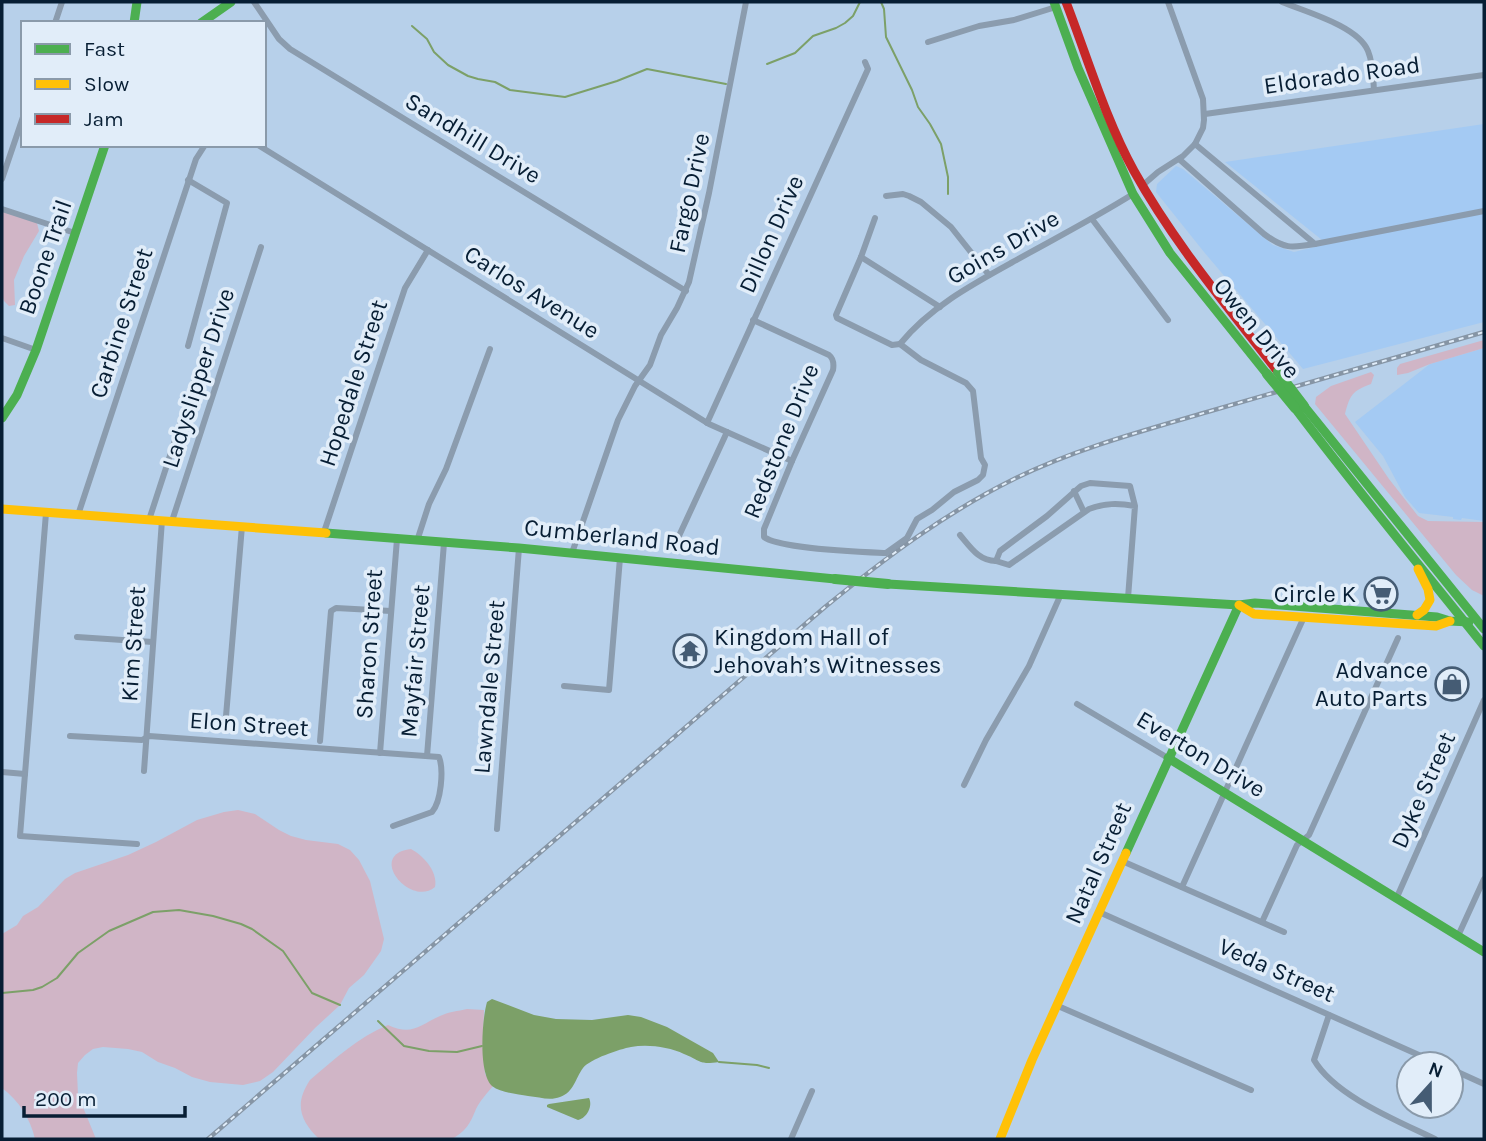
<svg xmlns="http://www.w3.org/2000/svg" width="1486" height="1141" font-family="Karla,sans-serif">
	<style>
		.built { fill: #a4caf3 }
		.green { fill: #d0b5c6 }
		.water { fill: #7ca068 }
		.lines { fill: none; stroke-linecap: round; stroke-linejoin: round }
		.stream { stroke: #7ca068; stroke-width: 2 }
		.street { stroke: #8b9cae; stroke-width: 6 }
		.fast { stroke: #4caf50; stroke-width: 9 }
		.slow { stroke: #ffc107; stroke-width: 9 }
		.jam { stroke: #c62828; stroke-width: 9 }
		.rail-casing { stroke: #8695a5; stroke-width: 4.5 }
		.rail { stroke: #e1edf9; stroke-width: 2; stroke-dasharray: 5; stroke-linecap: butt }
		.fast-bridge { stroke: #4caf50; stroke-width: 10 }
		.labels { text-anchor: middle; stroke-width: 7; stroke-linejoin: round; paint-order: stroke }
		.street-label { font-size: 24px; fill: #071e34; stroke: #e1edf9 }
		.poi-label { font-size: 24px; fill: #071e34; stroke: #e1edf9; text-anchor: end }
	</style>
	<rect width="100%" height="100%" fill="#b7d0ea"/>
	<g class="built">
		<path d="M1484,124V322L1303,369L1204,252L1156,192L1157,184L1176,166L1183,169L1273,245L1294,252L1327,244L1225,162Z"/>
		<path d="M1484,348V521L1462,518L1461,520L1453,519V517L1419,513L1405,497L1383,456L1355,422L1430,364Z"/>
	</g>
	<g class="green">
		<path d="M2,211L37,223L39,231L24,256L14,280L15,305L9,306L4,301L2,295Z"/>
		<path d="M1484,340V348L1430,364L1408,373L1397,375V368L1400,364Z"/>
		<path d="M1371,372L1374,375L1371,384C1352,391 1350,395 1345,414L1389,479L1418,516L1428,521L1484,522V596L1472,590L1456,575L1315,404L1316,397L1331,386Z"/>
		<path d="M238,810L255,814L279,830L291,836L306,840L338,844L350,850L359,860L370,881L384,939L381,951L364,975L349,988L340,1005L315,1028L273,1072L260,1081L243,1085L210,1082L192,1077L175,1068L158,1062L142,1052L128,1049L103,1047L93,1049L85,1055L78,1063L77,1073L78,1095L96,1139H35C30,1118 19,1101 2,1088V934L17,925L23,916L38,907L65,879L75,873L128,855L156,842L197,820L224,812Z"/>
		<path d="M411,849C424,856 438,872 435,887C410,908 366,854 411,849Z"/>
		<path d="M467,1009L484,1010L483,1046L485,1074L493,1086C487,1093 480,1101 476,1109C470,1124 466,1131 452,1139H319C300,1120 294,1104 310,1080C335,1059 358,1037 388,1025C412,1036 418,1026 440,1016C448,1012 458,1011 467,1009Z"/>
	</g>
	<g class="water">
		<path d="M492,999L534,1015L556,1019L592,1020L628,1015L641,1017L667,1027L713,1053L719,1062C698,1065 702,1061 684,1054C669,1047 648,1044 631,1047C620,1049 590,1059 583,1068C575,1079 574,1092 560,1097C550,1101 539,1097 528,1096C518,1094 501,1093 492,1086C478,1073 482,1019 487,1002Z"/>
		<path d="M589,1098C593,1106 587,1118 578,1120L547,1107V1105L549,1104Z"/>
	</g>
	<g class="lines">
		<g class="stream">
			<path d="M881,2L884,9L886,37L912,90L918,107L930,124L941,144L948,177V194"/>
			<path d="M412,26L427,39L434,52L448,65L468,76L478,79L495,82L510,90L565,97L617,81L647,69L726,84"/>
			<path d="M767,64L795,53L813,36L836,28L845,23L853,16L860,2"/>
			<path d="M2,993L33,990L42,987L57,978L78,953L109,931L153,912L179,910L213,916L241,924L252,929L283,951L312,993L340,1005"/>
			<path d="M378,1021L404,1046L429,1051L457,1052L482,1046"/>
			<path d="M719,1062L757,1065L769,1068"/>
		</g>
		<g class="street">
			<path d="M254,2L279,39L290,49L686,291"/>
			<path d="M1282,2C1306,12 1358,26 1368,51C1373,63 1373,77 1374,90"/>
			<path d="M55,23L62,2"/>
			<path d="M928,42L979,26L1014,20L1056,7"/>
			<path d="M1205,114L1484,75"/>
			<path d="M1195,144L1315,244L1484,211"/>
			<path d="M258,145L709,424L792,461"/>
			<path d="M1179,159L1264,234C1284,249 1291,248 1315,244"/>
			<path d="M2,179L23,117"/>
			<path d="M1143,185L1158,172L1183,156L1195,144L1203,128L1204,120L1203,99L1168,2"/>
			<path d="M886,196L903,194L909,196L921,202L951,227L989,275"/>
			<path d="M2,209L75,233"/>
			<path d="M1092,219L1168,320"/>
			<path d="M861,257L940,307"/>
			<path d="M753,320L829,355C834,359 834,364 833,370L792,461L764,529V537C780,549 862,552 886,553L907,538L917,519L932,510L954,492L978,480L983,475L985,465L981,458L973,391L966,383L921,360L900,344L892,345L837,318L836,315L861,257L875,218"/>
			<path d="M2,338L36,350"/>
			<path d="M900,344C929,308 971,285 1011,263C1052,240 1093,219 1133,194"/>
			<path d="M188,346L227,203L188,180"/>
			<path d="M707,423L868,69L865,62"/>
			<path d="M1074,491L1084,512"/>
			<path d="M46,513L20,836L137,844"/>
			<path d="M78,515L196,159L205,145"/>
			<path d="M149,520L198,370"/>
			<path d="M172,521L261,247"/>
			<path d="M324,532L405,288L428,250"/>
			<path d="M960,535C971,548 979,561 996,561"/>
			<path d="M678,538L727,432"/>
			<path d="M417,541L429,504L446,469L490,349"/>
			<path d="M572,553L618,420L635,386L650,365L661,335L677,308L689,282L709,193L746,2"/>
			<path d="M1128,598L1135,506L1130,486L1090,483L1081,486L1047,516L1000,551L996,561L1009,565L1089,509C1105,503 1118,503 1135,506"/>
			<path d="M77,637L153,642"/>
			<path d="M564,686L609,690L620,558"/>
			<path d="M1077,704L1168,758"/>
			<path d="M225,728L242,526"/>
			<path d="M70,736L142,740L149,736L439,757C444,770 441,802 432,812L393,826"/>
			<path d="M320,741L331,611L336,608L391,611"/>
			<path d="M380,753L397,539"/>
			<path d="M427,756L444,543"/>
			<path d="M144,771L162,520"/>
			<path d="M2,772L25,774"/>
			<path d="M964,785L986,740L1029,666L1061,594"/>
			<path d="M497,829L519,548"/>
			<path d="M1122,861L1284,932"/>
			<path d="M1182,887L1304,617"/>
			<path d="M1397,897L1484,700"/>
			<path d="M1099,912L1439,1064"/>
			<path d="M1262,922L1297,845L1309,835L1398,638"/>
			<path d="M1458,936L1484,879"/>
			<path d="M1058,1006L1251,1090"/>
			<path d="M1329,1015L1314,1060C1335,1096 1398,1121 1435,1139"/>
			<path d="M1451,1069L1484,1084"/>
			<path d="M791,1139L812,1091"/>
		</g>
		<g class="fast">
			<path d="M1054,2L1078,68L1133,194L1170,253L1267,374"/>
			<path d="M134,23L137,2"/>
			<path d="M201,23L231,2"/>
			<path d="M1304,406L1484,629"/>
			<path d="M1295,408C1356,489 1421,567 1484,646"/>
			<path d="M2,418L17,395L36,350L105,145"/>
			<path d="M326,533L519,548L835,579"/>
			<path d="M888,584L1239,605L1255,603L1437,617L1450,621L1469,622"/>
			<path d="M1168,758L1484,952"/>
			<path d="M1126,853L1239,605"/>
		</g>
		<g class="slow">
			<path d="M2,509L326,533"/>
			<path d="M1239,605L1254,614L1436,626L1450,621"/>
			<path d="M1417,615L1424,610L1430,600L1428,589L1418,569"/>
			<path d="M1000,1139L1032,1060L1126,853"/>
		</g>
		<path class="jam" d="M1066,2C1088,59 1105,118 1134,171C1174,243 1228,307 1278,372"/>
		<defs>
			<path id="rail" d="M208,1139L825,607C884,559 945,513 1014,479C1077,448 1146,430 1214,410C1304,384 1394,358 1484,332"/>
		</defs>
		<use href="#rail" class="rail-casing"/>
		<use href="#rail" class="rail"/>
		<g class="fast-bridge">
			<path d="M1278,372L1304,406"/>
			<path d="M1267,374L1295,408"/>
			<path d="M835,579L888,584"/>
		</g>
	</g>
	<defs>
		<symbol id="supermarket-ring" viewBox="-11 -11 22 22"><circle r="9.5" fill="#e1edf9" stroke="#455c74" stroke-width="1.5"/><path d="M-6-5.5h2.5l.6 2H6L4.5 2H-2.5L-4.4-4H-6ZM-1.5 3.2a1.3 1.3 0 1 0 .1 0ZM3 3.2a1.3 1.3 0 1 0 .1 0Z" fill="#455c74"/></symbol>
		<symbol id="temple-ring" viewBox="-11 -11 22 22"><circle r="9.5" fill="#e1edf9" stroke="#455c74" stroke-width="1.5"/><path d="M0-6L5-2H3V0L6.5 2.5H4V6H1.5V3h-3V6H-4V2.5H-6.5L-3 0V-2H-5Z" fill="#455c74"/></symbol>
		<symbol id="shop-ring" viewBox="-11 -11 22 22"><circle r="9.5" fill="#e1edf9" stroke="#455c74" stroke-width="1.5"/><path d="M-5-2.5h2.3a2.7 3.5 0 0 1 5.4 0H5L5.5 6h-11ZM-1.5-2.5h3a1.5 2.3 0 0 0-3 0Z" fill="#455c74"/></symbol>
	</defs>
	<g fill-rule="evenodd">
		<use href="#supermarket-ring" x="1362" y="575" width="38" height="38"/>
		<use href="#temple-ring" x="671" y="632" width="38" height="38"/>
		<use href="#shop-ring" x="1433" y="665" width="38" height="38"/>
	</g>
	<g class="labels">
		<g class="street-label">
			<text transform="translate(1342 75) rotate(-8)" y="8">Eldorado Road</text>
			<text transform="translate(473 138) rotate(31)" y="8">Sandhill Drive</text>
			<text transform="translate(689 193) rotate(-78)" y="8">Fargo Drive</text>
			<text transform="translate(771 234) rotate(-66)" y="8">Dillon Drive</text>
			<text transform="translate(1003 247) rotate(-30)" y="8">Goins Drive</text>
			<text transform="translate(45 257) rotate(-71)" y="8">Boone Trail</text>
			<text transform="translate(532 292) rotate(32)" y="8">Carlos Avenue</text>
			<text transform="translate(121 323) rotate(-72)" y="8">Carbine Street</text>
			<text transform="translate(1257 328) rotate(51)" y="8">Owen Drive</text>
			<text transform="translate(198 378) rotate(-72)" y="8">Ladyslipper Drive</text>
			<text transform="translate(353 383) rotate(-72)" y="8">Hopedale Street</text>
			<text transform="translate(781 441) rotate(-68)" y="8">Redstone Drive</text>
			<text transform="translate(622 537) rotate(6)" y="8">Cumberland Road</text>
			<text transform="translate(133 644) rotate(-86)" y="8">Kim Street</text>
			<text transform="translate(369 644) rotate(-86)" y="8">Sharon Street</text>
			<text transform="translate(415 661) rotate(-85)" y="8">Mayfair Street</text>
			<text transform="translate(489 687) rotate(-85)" y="8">Lawndale Street</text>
			<text transform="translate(249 724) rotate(4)" y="8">Elon Street</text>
			<text transform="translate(1201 754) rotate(31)" y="8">Everton Drive</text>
			<text transform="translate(1423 790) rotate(-66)" y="8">Dyke Street</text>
			<text transform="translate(1098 863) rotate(-66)" y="8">Natal Street</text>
			<text transform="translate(1277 970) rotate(24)" y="8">Veda Street</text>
		</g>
		<g class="poi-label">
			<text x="1356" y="602">Circle K</text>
			<text x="714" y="645" text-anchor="start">Kingdom Hall of<tspan x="714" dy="28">Jehovah’s Witnesses</tspan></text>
			<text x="1428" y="678">Advance<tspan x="1428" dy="28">Auto Parts</tspan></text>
		</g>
	</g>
	<rect width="1486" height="1141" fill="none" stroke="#071e34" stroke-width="7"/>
	<rect x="21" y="21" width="245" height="126" fill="#e1edf9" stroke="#8a9aaa" stroke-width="2"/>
	<rect x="35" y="44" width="35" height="10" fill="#4caf50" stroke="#8a9aaa" stroke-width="2"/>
	<text x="84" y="56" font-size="21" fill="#071e34">Fast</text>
	<rect x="35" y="79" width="35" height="10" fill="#ffc107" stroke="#8a9aaa" stroke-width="2"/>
	<text x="84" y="91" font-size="21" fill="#071e34">Slow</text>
	<rect x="35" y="114" width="35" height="10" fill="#c62828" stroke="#8a9aaa" stroke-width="2"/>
	<text x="84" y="126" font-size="21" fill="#071e34">Jam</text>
	<g transform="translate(1430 1085) rotate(21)"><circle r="33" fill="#e1edf9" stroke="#8a9aaa" stroke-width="2"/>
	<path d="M0-5L12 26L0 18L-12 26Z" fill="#455c74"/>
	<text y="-10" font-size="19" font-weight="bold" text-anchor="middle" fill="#071e34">N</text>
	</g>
	<path d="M24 1106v10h161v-10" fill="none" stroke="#071e34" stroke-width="3.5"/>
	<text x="35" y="1106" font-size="21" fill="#071e34" stroke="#e1edf9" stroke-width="5" paint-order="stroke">200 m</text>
</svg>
